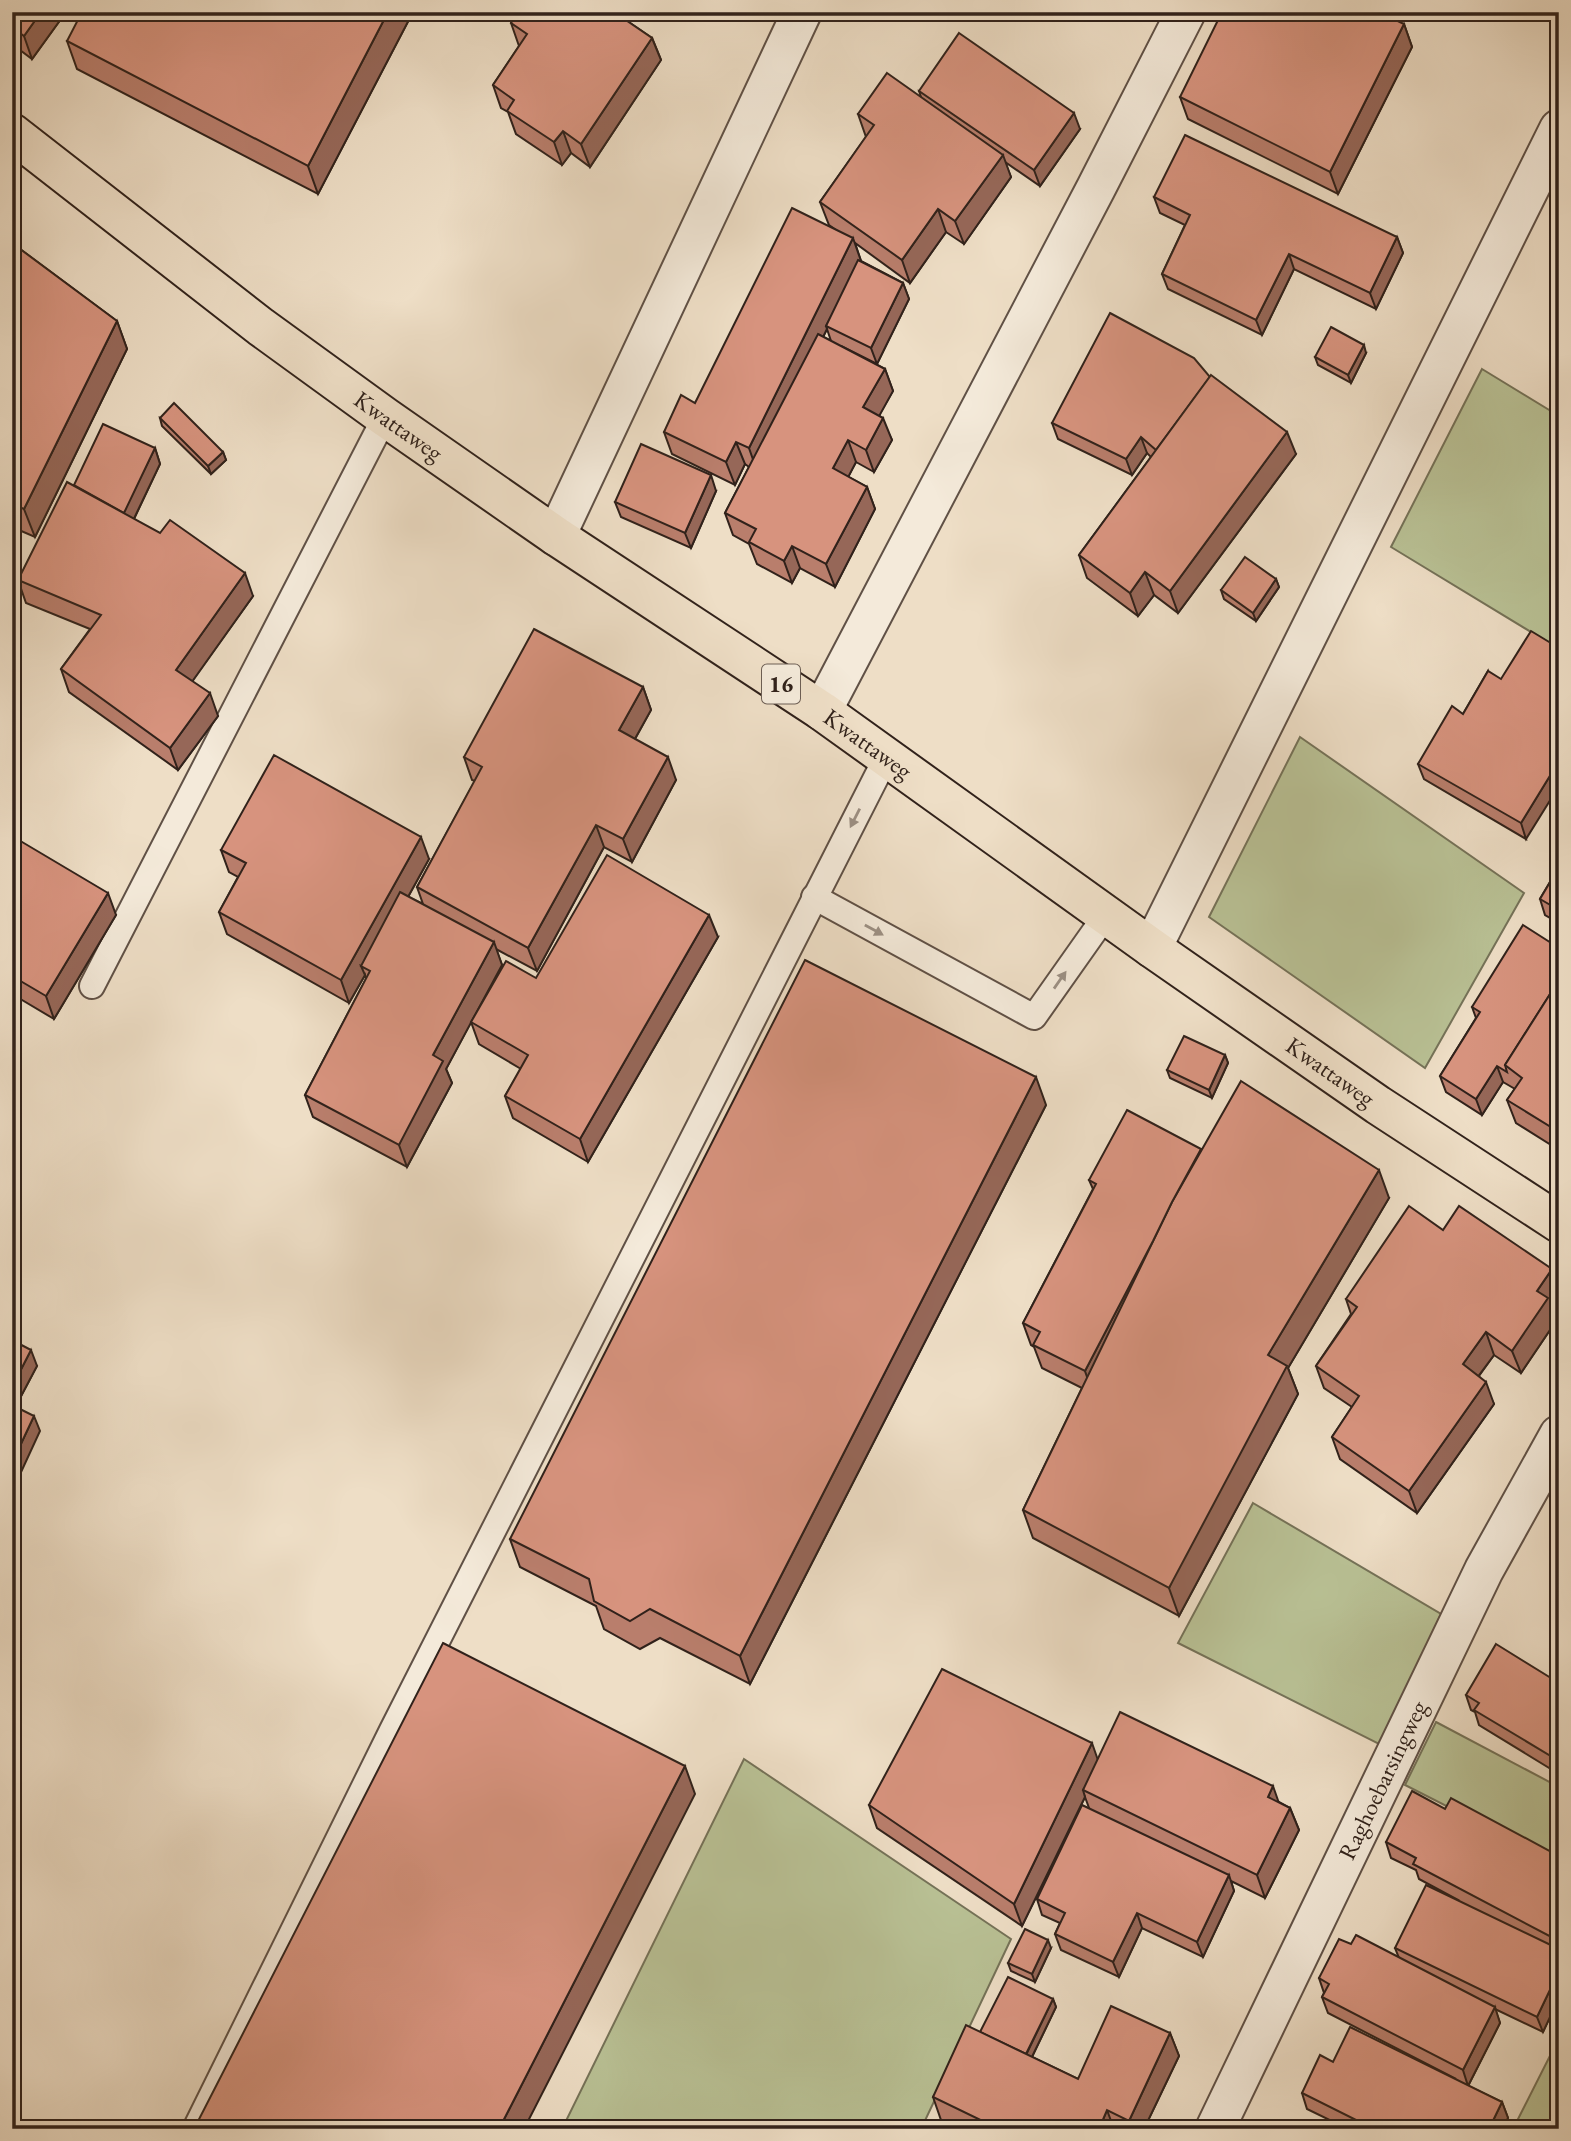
<svg xmlns="http://www.w3.org/2000/svg" width="1571" height="2141" font-family="'EB Garamond',serif">
	<style>
		.green { fill: #b9c195; stroke: #757258; stroke-width: 2 }
		.lines { fill: none; stroke-linecap: round; stroke-linejoin: round }
		.service-casing { stroke: #605146; stroke-width: 28 }
		.minor-casing { stroke: #605146; stroke-width: 42 }
		.primary-casing { stroke: #31221b; stroke-width: 42 }
		.service { stroke: #f4eada; stroke-width: 24 }
		.minor { stroke: #f4eada; stroke-width: 38 }
		.primary { stroke: #eedec6; stroke-width: 38 }
		.wall { fill: #b97e6c; stroke: #31221b; stroke-width: 2; fill-rule: evenodd }
		.shaded-wall { fill: #966758; stroke: #31221b; stroke-width: 2 }
		.building { fill: #d7937e; stroke: #31221b; stroke-width: 2 }
		.oneway { fill: #9c9084 }
		.labels { text-anchor: middle; stroke-width: 6; stroke-linejoin: round; paint-order: stroke }
		.shield { fill: #f4eada; stroke: #6c5e54; stroke-width: 2 }
		.shield-label { font-size: 23px; font-weight: bold; fill: #31221b }
		.street-label { font-size: 24px; fill: #31221b; stroke: #f4eada }
	</style>
	<rect width="100%" height="100%" fill="#eedec6"/>
	<filter id="stains"><feTurbulence type="fractalNoise" baseFrequency=".00286" numOctaves="4"/><feColorMatrix values="0 0 0 0 .2 0 0 0 0 .09 0 0 0 0 .02 0 0 0 .5 -.17"/></filter>
	<radialGradient id="worn" r=".72"><stop offset=".6" stop-color="#630" stop-opacity="0"/><stop offset="1" stop-color="#630" stop-opacity=".3"/></radialGradient>
	<g class="green">
		<path d="M1482,369L1559,416V649L1391,547Z"/>
		<path d="M1300,737L1524,893L1425,1068L1209,917Z"/>
		<path d="M1253,1503L1441,1614L1381,1745L1178,1643Z"/>
		<path d="M1436,1722L1559,1787V1863L1405,1785Z"/>
		<path d="M744,1759L1011,1939L921,2129H562Z"/>
		<path d="M1559,2038V2129H1513Z"/>
	</g>
	<g class="lines">
		<defs>
			<g id="service">
				<path d="M814,897L1034,1017L1106,915"/>
				<path d="M92,986L385,417"/>
				<path d="M195,2129L392,1730L886,758"/>
			</g>
			<g id="minor">
				<path d="M556,536L802,12"/>
				<path d="M822,711L1096,188L1186,12"/>
				<path d="M1152,948L1559,129"/>
				<path id="s1" d="M1215,2129L1484,1570L1559,1435"/>
			</g>
			<g id="primary">
				<path id="s2" d="M12,133L261,327L385,417L556,536L822,711L1152,948L1378,1105L1559,1223"/>
			</g>
		</defs>
		<use href="#service" class="service-casing"/>
		<use href="#minor" class="minor-casing"/>
		<use href="#primary" class="primary-casing"/>
		<use href="#service" class="service"/>
		<use href="#minor" class="minor"/>
		<use href="#primary" class="primary"/>
	</g>
	<g class="wall">
		<path d="M12,12H66L32,59L12,44Z"/>
		<path d="M413,12L318,194L77,69L67,41Z"/>
		<path d="M517,12H614L652,38L661,60L590,167L571,153L562,165L516,134L508,112L501,108L493,85L519,46L511,23L518,13Z"/>
		<path d="M1403,12H1420L1416,19Z"/>
		<path d="M1404,24L1412,47L1338,194L1188,119L1180,97Z"/>
		<path d="M919,91L1080,129L1040,186L1005,162L1011,177L964,244L946,232L910,283L855,243L861,261L903,283L909,299L877,364L841,346L885,369L893,391L879,415L892,440L874,472L856,462L848,477L867,487L875,509L835,587L800,568L792,583L757,564L749,544L733,535L725,513L749,467L745,464L735,485L672,454L664,432L695,403L836,230L829,225L820,202L866,137L858,114L921,97ZM827,329L831,341L823,337Z"/>
		<path d="M1154,197L1397,237L1403,253L1376,309L1294,269L1262,335L1168,289L1162,274L1185,225L1160,213Z"/>
		<path d="M12,243L117,321L127,349L35,537L12,527Z"/>
		<path d="M1366,353L1351,383L1318,365L1315,357Z"/>
		<path d="M1210,377L1296,454L1178,613L1154,595L1138,616L1087,578L1079,555L1151,457L1147,453L1132,475L1058,439L1052,423Z"/>
		<path d="M160,418L223,452L226,460L211,474L162,426Z"/>
		<path d="M155,448L160,464L134,519L253,596L192,681L218,716L178,770L69,692L61,669L90,629L26,603L18,580L74,485Z"/>
		<path d="M716,491L691,548L621,517L615,502Z"/>
		<path d="M1276,579L1279,587L1256,621L1224,599L1221,590Z"/>
		<path d="M1488,671L1526,839L1424,779L1418,764L1463,714Z"/>
		<path d="M643,687L651,710L635,739L676,780L632,862L604,847L537,971L496,949L502,965L479,1008L536,978L718,937L588,1162L513,1118L505,1096L521,1069L479,1044L471,1022L446,1069L452,1083L407,1167L313,1117L305,1095L366,979L365,975L349,1003L227,934L219,912L238,877L229,872L221,850L429,859L408,897L423,904L417,887L475,781L472,780L464,757Z"/>
		<path d="M12,836L116,915L54,1019L12,994Z"/>
		<path d="M1559,867V923L1545,915L1540,899Z"/>
		<path d="M1559,948V1150L1516,1123L1507,1100L1515,1089L1503,1082L1482,1115L1446,1092L1440,1076L1476,1018L1472,1007Z"/>
		<path d="M1225,1055L1228,1063L1212,1098L1170,1078L1167,1070Z"/>
		<path d="M1046,1105L750,1684L660,1638L640,1649L604,1629L596,1606L520,1567L510,1539Z"/>
		<path d="M1201,1149L1389,1198L1288,1368L1298,1394L1179,1616L1033,1538L1023,1510L1082,1388L1042,1368L1034,1347L1031,1345L1023,1323L1093,1189L1089,1180Z"/>
		<path d="M1346,1299L1551,1305L1556,1321L1521,1373L1494,1355L1479,1376L1494,1404L1417,1513L1340,1459L1332,1437L1352,1407L1324,1388L1316,1366L1351,1314Z"/>
		<path d="M12,1340L37,1366L19,1400L12,1397Z"/>
		<path d="M1559,1683V1774L1479,1725L1475,1712L1471,1710L1466,1695Z"/>
		<path d="M1098,1759L1279,1802L1290,1808L1299,1830L1265,1898L1231,1881L1234,1891L1203,1957L1142,1928L1119,1977L1061,1950L1055,1934L1060,1923L1042,1915L1037,1899L1089,1808L1085,1797L1022,1926L877,1828L869,1805Z"/>
		<path d="M1445,1809L1559,1856V1998L1543,2032L1495,2009L1500,2023L1468,2086L1502,2102L1508,2118L1502,2129H1348L1307,2109L1302,2093L1333,2062L1456,2079L1328,2013L1322,1997L1324,1993L1319,1978L1351,1944L1399,1958L1395,1948L1458,1900L1419,1879L1416,1870L1391,1858L1386,1842Z"/>
		<path d="M1051,1948L1035,1982L1011,1971L1008,1963Z"/>
		<path d="M1053,1999L1056,2007L1032,2057L1078,2079L1170,2033L1179,2056L1144,2129H960L941,2120L933,2097L980,2032Z"/>
	</g>
	<g class="shaded-wall">
		<path d="M41,12H66L32,59L24,36Z"/>
		<path d="M388,12H413L318,194L308,166Z"/>
		<path d="M1414,12H1420L1416,19Z"/>
		<path d="M1404,24L1412,47L1338,194L1330,172Z"/>
		<path d="M652,38L661,60L590,167L581,144Z"/>
		<path d="M1074,113L1080,129L1040,186L1034,170Z"/>
		<path d="M563,131L571,153L562,165L554,142Z"/>
		<path d="M1003,155L1011,177L964,244L955,221Z"/>
		<path d="M938,209L946,232L910,283L902,260Z"/>
		<path d="M1397,237L1403,253L1376,309L1370,293Z"/>
		<path d="M853,238L861,261L826,326L827,329L757,471L749,448Z"/>
		<path d="M1289,254L1294,269L1262,335L1256,320Z"/>
		<path d="M903,283L909,299L877,364L871,348Z"/>
		<path d="M117,321L127,349L35,537L24,509Z"/>
		<path d="M1364,345L1366,353L1351,383L1348,375Z"/>
		<path d="M885,369L893,391L872,429L863,407Z"/>
		<path d="M883,418L892,440L874,472L866,450Z"/>
		<path d="M1287,432L1296,454L1178,613L1170,591Z"/>
		<path d="M1141,437L1147,453L1132,475L1126,459Z"/>
		<path d="M848,440L856,462L841,491L833,468Z"/>
		<path d="M736,442L745,464L735,485L726,462Z"/>
		<path d="M155,448L160,464L129,529L123,513Z"/>
		<path d="M223,452L226,460L211,474L208,466Z"/>
		<path d="M711,475L716,491L691,548L685,533Z"/>
		<path d="M867,487L875,509L835,587L826,564Z"/>
		<path d="M792,546L800,568L792,583L784,561Z"/>
		<path d="M1145,572L1154,595L1138,616L1130,593Z"/>
		<path d="M245,573L253,596L184,693L176,670Z"/>
		<path d="M1276,579L1279,587L1256,621L1253,613Z"/>
		<path d="M643,687L651,710L627,753L619,730Z"/>
		<path d="M210,693L218,716L178,770L170,748Z"/>
		<path d="M668,757L676,780L632,862L623,839Z"/>
		<path d="M1559,761V786L1526,839L1521,823Z"/>
		<path d="M596,825L604,847L537,971L528,948Z"/>
		<path d="M421,837L429,859L368,969L361,966L365,975L349,1003L341,980Z"/>
		<path d="M108,893L116,915L54,1019L46,996Z"/>
		<path d="M709,915L718,937L588,1162L580,1139Z"/>
		<path d="M494,942L502,965L446,1069L452,1083L407,1167L399,1145L433,1055Z"/>
		<path d="M1225,1055L1228,1063L1212,1098L1209,1090Z"/>
		<path d="M1497,1066L1503,1082L1482,1115L1476,1099Z"/>
		<path d="M1036,1077L1046,1105L750,1684L740,1656Z"/>
		<path d="M1201,1149L1093,1394L1085,1371Z"/>
		<path d="M1379,1170L1389,1198L1288,1368L1298,1394L1179,1616L1169,1588L1268,1355Z"/>
		<path d="M1552,1269L1559,1288V1293L1551,1305L1556,1321L1521,1373L1512,1351L1537,1291Z"/>
		<path d="M1486,1332L1494,1355L1471,1386L1463,1364Z"/>
		<path d="M31,1350L37,1366L19,1400L13,1385Z"/>
		<path d="M1486,1382L1494,1404L1417,1513L1409,1491Z"/>
		<path d="M34,1416L40,1431L16,1483L12,1474V1463Z"/>
		<path d="M1092,1743L1100,1766L1083,1790L1085,1797L1022,1926L1014,1904Z"/>
		<path d="M685,1766L695,1794L524,2129H499Z"/>
		<path d="M1273,1786L1281,1809L1268,1797Z"/>
		<path d="M1290,1808L1299,1830L1265,1898L1257,1875Z"/>
		<path d="M1229,1875L1234,1891L1203,1957L1197,1942Z"/>
		<path d="M1137,1913L1142,1928L1119,1977L1113,1962Z"/>
		<path d="M1048,1940L1051,1948L1035,1982L1032,1974Z"/>
		<path d="M1559,1971V1998L1543,2032L1537,2017Z"/>
		<path d="M1053,1999L1056,2007L1029,2063L1026,2055Z"/>
		<path d="M1495,2007L1500,2023L1468,2086L1463,2070Z"/>
		<path d="M1170,2033L1179,2056L1144,2129H1132L1129,2121Z"/>
		<path d="M1502,2102L1508,2118L1502,2129H1489Z"/>
		<path d="M1107,2110L1114,2129H1099Z"/>
	</g>
	<g class="building">
		<path d="M12,12H41L24,36L12,27Z"/>
		<path d="M82,12H388L308,166L67,41Z"/>
		<path d="M519,12H614L652,38L581,144L563,131L554,142L507,111L514,100L493,85L527,34L511,23Z"/>
		<path d="M1222,12H1379L1404,24L1330,172L1180,97Z"/>
		<path d="M959,33L1074,113L1034,170L919,91Z"/>
		<path d="M887,73L1003,155L955,221L938,209L902,260L820,202L874,125L858,114Z"/>
		<path d="M1185,135L1397,237L1370,293L1289,254L1256,320L1162,274L1190,215L1154,197Z"/>
		<path d="M792,208L853,238L749,448L736,442L726,462L664,432L681,395L695,403Z"/>
		<path d="M12,243L117,321L24,509L12,504Z"/>
		<path d="M858,260L903,283L871,348L826,326Z"/>
		<path d="M1110,313L1194,358L1210,377L1156,450L1141,437L1126,459L1052,423Z"/>
		<path d="M1331,327L1364,345L1348,375L1315,357Z"/>
		<path d="M818,334L885,369L863,407L883,418L866,450L848,440L833,468L867,487L826,564L792,546L784,561L749,542L756,529L725,513Z"/>
		<path d="M1211,375L1287,432L1170,591L1145,572L1130,593L1079,555Z"/>
		<path d="M174,403L223,452L208,466L160,418Z"/>
		<path d="M103,424L155,448L124,513L74,485Z"/>
		<path d="M641,444L711,475L685,533L615,502Z"/>
		<path d="M67,482L160,533L170,520L245,573L176,670L210,693L170,748L61,669L101,615L18,580Z"/>
		<path d="M1245,557L1276,579L1253,613L1221,590Z"/>
		<path d="M534,629L643,687L619,730L668,757L623,839L596,825L528,948L417,887L482,767L464,757Z"/>
		<path d="M1531,631L1559,648V761L1521,823L1418,764L1452,706L1463,714L1488,671L1501,679Z"/>
		<path d="M274,755L421,837L341,980L219,912L246,863L221,850Z"/>
		<path d="M12,836L108,893L46,996L12,976Z"/>
		<path d="M607,855L709,915L580,1139L505,1096L528,1055L471,1022L506,961L536,978Z"/>
		<path d="M1559,867V910L1540,899Z"/>
		<path d="M400,892L494,942L433,1055L443,1061L399,1145L305,1095L370,971L361,966Z"/>
		<path d="M1523,925L1559,948V980L1505,1065L1507,1072L1497,1066L1476,1099L1440,1076L1480,1012L1472,1007Z"/>
		<path d="M805,960L1036,1077L740,1656L650,1609L630,1621L594,1601L589,1579L510,1539Z"/>
		<path d="M1559,980V1132L1507,1100L1522,1078L1505,1065Z"/>
		<path d="M1184,1036L1225,1055L1209,1090L1167,1070Z"/>
		<path d="M1241,1081L1379,1170L1268,1355L1287,1366L1169,1588L1023,1510L1172,1202Z"/>
		<path d="M1127,1110L1201,1149L1172,1202L1153,1241L1085,1371L1033,1345L1040,1332L1023,1323L1096,1184L1089,1180Z"/>
		<path d="M1409,1206L1443,1230L1459,1206L1552,1269L1537,1291L1548,1298L1512,1351L1486,1332L1463,1364L1486,1382L1409,1491L1332,1437L1359,1396L1316,1366L1357,1307L1346,1299Z"/>
		<path d="M12,1340L31,1350L13,1385L12,1384Z"/>
		<path d="M12,1405L34,1416L12,1463Z"/>
		<path d="M443,1643L685,1766L499,2129H194Z"/>
		<path d="M1496,1644L1559,1683V1761L1474,1710L1479,1703L1466,1695Z"/>
		<path d="M942,1669L1092,1743L1014,1904L869,1805Z"/>
		<path d="M1120,1712L1273,1786L1268,1797L1290,1808L1257,1875L1083,1790Z"/>
		<path d="M1412,1791L1445,1809L1451,1798L1559,1856V1941L1413,1864L1416,1858L1386,1842Z"/>
		<path d="M1082,1805L1229,1875L1197,1942L1137,1913L1113,1962L1055,1934L1065,1913L1037,1899Z"/>
		<path d="M1426,1885L1559,1949V1971L1537,2017L1395,1948Z"/>
		<path d="M1025,1929L1048,1940L1032,1974L1008,1963Z"/>
		<path d="M1356,1935L1495,2007L1463,2070L1322,1997L1329,1984L1319,1978L1339,1939L1351,1944Z"/>
		<path d="M1008,1977L1053,1999L1026,2054L980,2032Z"/>
		<path d="M1111,2006L1170,2033L1129,2121L1107,2110L1099,2129H999L933,2097L966,2025L1078,2079Z"/>
		<path d="M1350,2027L1502,2102L1489,2129H1374L1302,2093L1320,2055L1333,2062Z"/>
		<path d="M914,2125L923,2129H912Z"/>
	</g>
	<defs><path id="oneway-solid" d="M-6-.8H1V-3.2L6.5 0L1 3.2V.8H-6Z" transform="scale(1.75)"/></defs>
	<g class="oneway">
		<use href="#oneway-solid" transform="translate(855 818) rotate(117)"/>
		<use href="#oneway-solid" transform="translate(874 930) rotate(29)"/>
		<use href="#oneway-solid" transform="translate(1060 980) rotate(-55)"/>
	</g>
	<g class="labels">
		<rect class="shield" x="762" y="664.5" width="38" height="39" rx="5"/>
		<g class="shield-label">
			<text x="781" y="692">16</text>
		</g>
		<g class="street-label">
			<text dy="8" stroke="none"><textPath href="#s2" startOffset="485">Kwattaweg</textPath></text>
			<text dy="8" stroke="none"><textPath href="#s2" startOffset="1052">Kwattaweg</textPath></text>
			<text dy="8" stroke="none"><textPath href="#s2" startOffset="1619">Kwattaweg</textPath></text>
			<text dy="8" stroke="none"><textPath href="#s1" startOffset="387">Raghoebarsingweg</textPath></text>
		</g>
	</g>
	<rect width="1571" height="2141" fill="none" stroke="#eedec6" stroke-width="42"/>
	<rect x="14" y="14" width="1543" height="2113" fill="none" stroke="#31221b" stroke-width="3.5"/>
	<rect x="21" y="21" width="1529" height="2099" fill="none" stroke="#31221b" stroke-width="2"/>
	<rect width="100%" height="100%" filter="url(#stains)"/>
	<rect width="100%" height="100%" fill="url(#worn)"/>
</svg>
